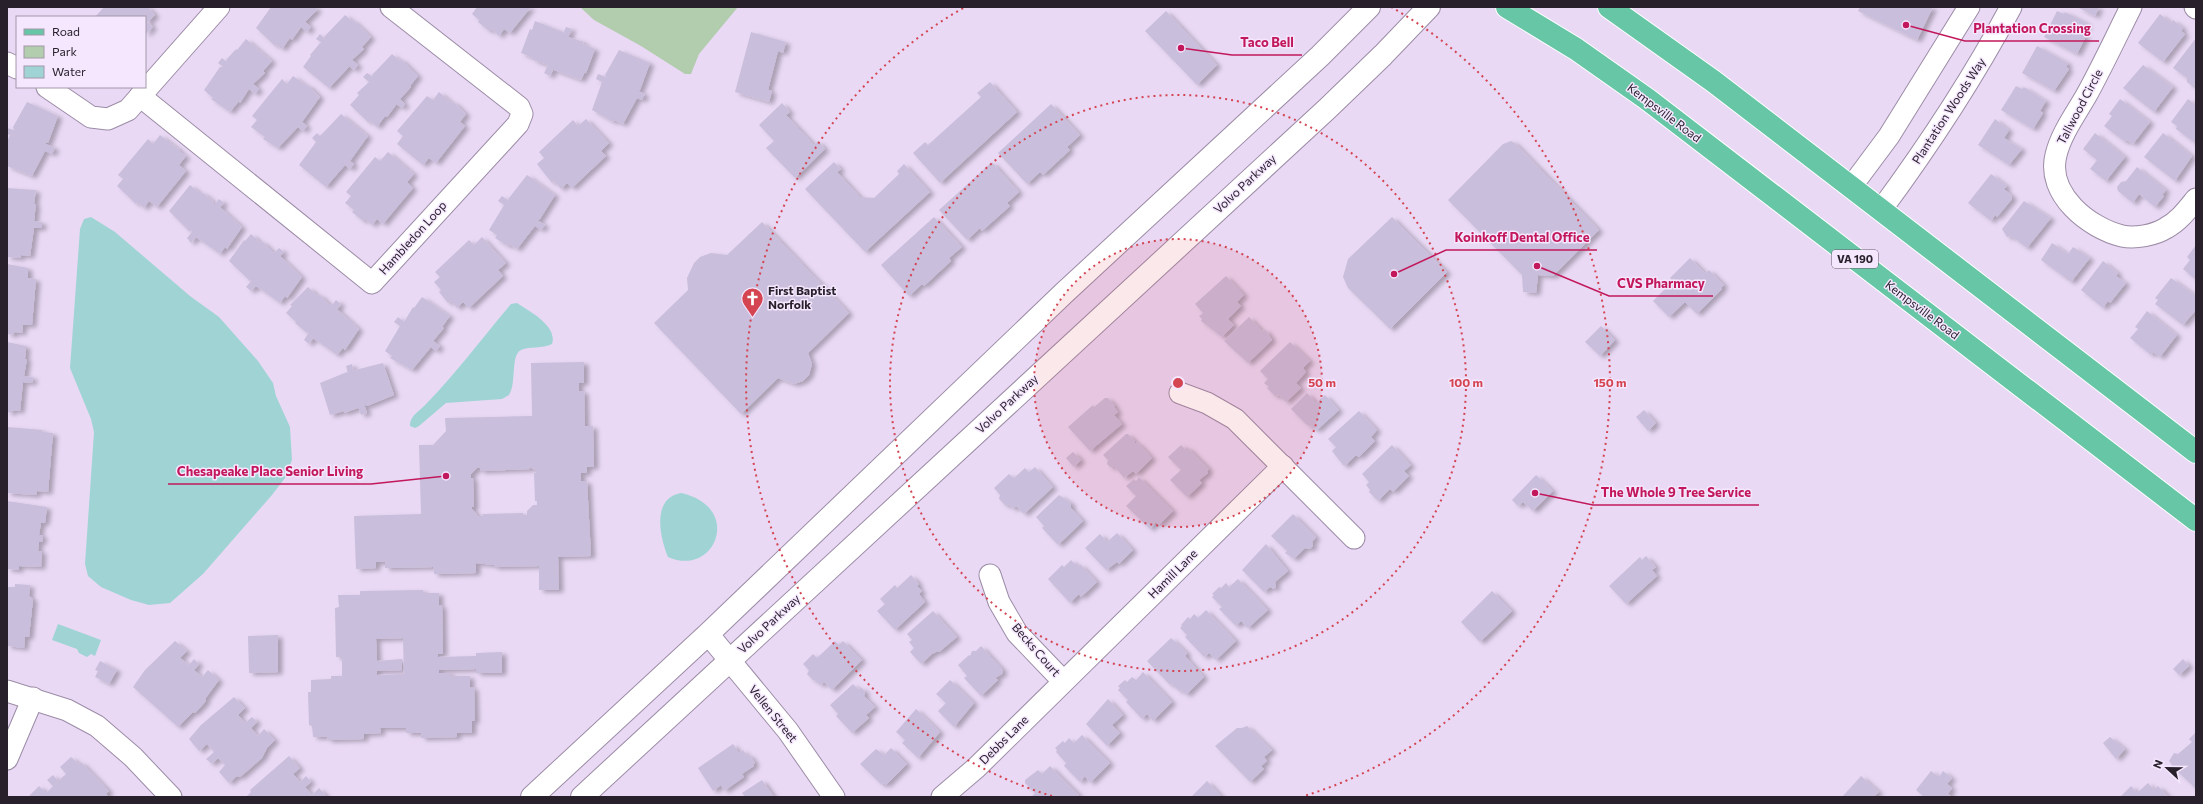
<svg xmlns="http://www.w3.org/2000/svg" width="2203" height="804" font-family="Commissioner,sans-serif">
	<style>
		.green { fill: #b2cdae }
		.water { fill: #a0d4d4 }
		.building { fill: #c9bedb; fill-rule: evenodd; filter: url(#shadow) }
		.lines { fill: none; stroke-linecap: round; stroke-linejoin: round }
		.minor-casing { stroke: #9c8ca6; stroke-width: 23 }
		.secondary-casing { stroke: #9c8ca6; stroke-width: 24 }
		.primary-casing { stroke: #fff; stroke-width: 24 }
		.minor { stroke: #fff; stroke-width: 21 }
		.secondary { stroke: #fff; stroke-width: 22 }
		.primary { stroke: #66c6a6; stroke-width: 22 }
		.ring { fill: none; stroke: #d44451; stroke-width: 2; stroke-dasharray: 2 4 }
		.labels { text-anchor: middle; stroke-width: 3; stroke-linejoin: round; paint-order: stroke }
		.shield { fill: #f5e7fe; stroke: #665c6b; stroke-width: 1 }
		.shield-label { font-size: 11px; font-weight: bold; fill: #28212c }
		.street-label { font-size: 12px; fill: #28212c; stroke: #f5e7fe }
		.poi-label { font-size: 12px; font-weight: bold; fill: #28212c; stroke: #f5e7fe; text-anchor: start }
		.centre { fill: #d44451; stroke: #f5e7fe; stroke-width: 2 }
		.ring-label { font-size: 12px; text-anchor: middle; font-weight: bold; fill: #d44451; stroke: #f5e7fe; stroke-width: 3; stroke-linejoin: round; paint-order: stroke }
		.leader { fill: none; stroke: #c2185b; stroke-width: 1.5 }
		.callout-dot { fill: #c2185b; stroke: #f5e7fe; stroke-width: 1.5 }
		.callout-label { font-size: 13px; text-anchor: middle; font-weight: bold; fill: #c2185b; stroke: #f5e7fe; stroke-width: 3; stroke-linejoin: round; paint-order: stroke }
	</style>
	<defs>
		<filter id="shadow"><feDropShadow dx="4.5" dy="2.5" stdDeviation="2" flood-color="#0004"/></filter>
	</defs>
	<rect width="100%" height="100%" fill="#e9d9f5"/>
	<path class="green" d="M580,7H738L699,54L691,74H685L641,46L594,20Z"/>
	<g class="water">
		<path d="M91,217L115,232L190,296L219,317L258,361L273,383L276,396L290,427L292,460L285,478L272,495L203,574L170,603L149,605L131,600L101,587L88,576L85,564L94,432L91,419L70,368L80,229L84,219Z"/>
		<path d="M517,303C529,311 558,326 552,344C542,349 530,346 521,350C510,356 517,383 509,395L502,399L446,403L419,426L415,428L410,426C409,416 421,410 427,403C457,372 483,337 511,304Z"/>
		<path d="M681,493C744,507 715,578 668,557C660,538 651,498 681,493Z"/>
		<path d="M58,624L101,640L95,656L91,654L87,657L79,653L77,649L52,640Z"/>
	</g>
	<g class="building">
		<path d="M104,7H148L155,15L148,22L153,27L145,35V17H95Z"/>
		<path d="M271,7H316L317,10L305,22L311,27L307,32L301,27L292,40L290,38L282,49L276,44L275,46L256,28Z"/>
		<path d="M477,7H531L510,33L504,29L499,36L491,29L489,31L478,22L479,20L472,14Z"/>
		<path d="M1860,7H1933L1917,40L1858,11Z"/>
		<path d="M2077,7H2099L2095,16Z"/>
		<path d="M1166,11L1217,65L1197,85L1145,31Z"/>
		<path d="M2057,11L2064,14L2065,12L2085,22L2087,25L2082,34L2086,36L2077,54L2044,37Z"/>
		<path d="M2160,14L2171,23L2173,20L2183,28L2181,31L2185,34L2163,62L2138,43Z"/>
		<path d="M345,15L352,21L353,20L371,37L362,47L364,49L352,60L358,65L354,70L348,65L349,67L329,88L303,67L311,56L310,55L320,43H322L316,39L320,34L325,39V36Z"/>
		<path d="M535,21L563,32V34L566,27L572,29L568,37L584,42L583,44L595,49L586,73L585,72L581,80L554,70V68L550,76L544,73L548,65L533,60V58L521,53L530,29L532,30Z"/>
		<path d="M751,32L786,42L783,53L778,51L777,55L768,90L772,91L769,102L735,92Z"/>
		<path d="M2196,38V86H2192L2187,82V78L2173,68Z"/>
		<path d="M246,39L272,61L263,71L265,73L253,84L259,89L255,94L249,89L240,103L239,101L230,112L211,99L213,98L204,90L220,67H223L218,63L222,58L227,62L226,60L236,49L237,50Z"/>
		<path d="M2037,46L2068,63L2066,67L2069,69L2054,91L2022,73Z"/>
		<path d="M619,50L650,63L640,90L638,91L645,94L642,100L637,98L623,124L614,120L613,122L592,110L602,82L596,79L598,74L606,77L605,75Z"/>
		<path d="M392,54L399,60L401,59L418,76L410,86L411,87L400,99L405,104L402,108L396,104V105L387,117L385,116L377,127L370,121L368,122L350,105L359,95L357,93L369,82L363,77L367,73L373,77L372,75Z"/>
		<path d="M2143,65L2173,87L2154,112L2123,88Z"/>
		<path d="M293,76L307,86L308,85L320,97L302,122L307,126L303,131L298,127L278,148L263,139L265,137L251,127L257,120L252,116L282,79L287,84Z"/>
		<path d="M990,82L1017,112L940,183L913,153L925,142L928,145L981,97L977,93Z"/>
		<path d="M2016,86L2022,89L2024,87L2046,101L2040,111L2043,113L2033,129L2001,110Z"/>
		<path d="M439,92L452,103L454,102L466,114L460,122L465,126L436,163L429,158L423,165L397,144L403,136L397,131L427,96L433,100Z"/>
		<path d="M2120,99L2150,122L2133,144L2127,140L2125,142L2104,126L2112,116L2109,114Z"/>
		<path d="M2188,99L2196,105L2195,143L2176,129L2177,126L2171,122Z"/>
		<path d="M27,102L58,116L48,143L46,142V144L55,148L52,154L45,151L32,176L7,166V142L10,135L7,134V128L14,130L13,127Z"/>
		<path d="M782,103L790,112L786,115L814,145L818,141L825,149L795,178L766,148L774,141L759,125Z"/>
		<path d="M1051,104L1080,135L1067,147L1070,150L1043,175L1040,172L1027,184L998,153Z"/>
		<path d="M341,114L368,136L350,161L354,164L350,169L345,165L326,187L299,165L316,142L312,138L317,133L320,136Z"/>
		<path d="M586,119L609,143L601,151L606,156L572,188L567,183L561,189L554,181L552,183L537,164L544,158L539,152L573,120L578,126Z"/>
		<path d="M1995,119L2009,130L2004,138L2022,149L2009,165L1978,145Z"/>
		<path d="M2095,133L2125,157L2106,181L2090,169L2097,160L2083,149Z"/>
		<path d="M2163,133L2192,156L2175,181L2144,157Z"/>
		<path d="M160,135L180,150L179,151L186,156L179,165L186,171L157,207L149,201L144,208L137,202L136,204L117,186L123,179L118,175L148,139L153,144Z"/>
		<path d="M1511,141L1515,143L1599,230L1553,276L1538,275L1536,293L1523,292L1522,275L1448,200L1503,144Z"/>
		<path d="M388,152L414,174L407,182L413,188L383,224L377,219L372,225L365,219L363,221L352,212L354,210L345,203L351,196L346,192L375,157L380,161Z"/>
		<path d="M834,162L841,169L837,172L860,197L874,198L899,174L897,171L904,164L930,192L865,252L805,189Z"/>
		<path d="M992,162L1019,192L1007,203L1010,206L982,231L980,228L967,240L939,210Z"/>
		<path d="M2137,167L2166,190L2162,195L2164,196L2155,207L2139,194L2133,203L2118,191L2117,187L2121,182L2126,181Z"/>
		<path d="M1991,174L2007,186L2004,189L2012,196V199L1997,217L1995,215L1991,221L1968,203Z"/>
		<path d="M527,175L555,195L540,219L537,220L545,225L541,230L535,226L517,249L509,244L508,246L495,238L497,235L489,230L504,205L498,201L502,196L509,201V198Z"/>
		<path d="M190,185L201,194L202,192L214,202V205L219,199L224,203L220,207L242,227L227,249L225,247L220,254L196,237L191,243L187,238L192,232L191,230L190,232L169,211Z"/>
		<path d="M7,188L36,190L34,204H36L34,221L42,222V228H34L30,256L21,255V258L7,257Z"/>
		<path d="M2024,201L2051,218L2027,248L2011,236L2007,237L2002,229Z"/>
		<path d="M934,217L962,247L949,258L951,261L924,286L922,284L909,296L881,265Z"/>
		<path d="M1392,217L1447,272L1390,329L1348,288L1343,277L1348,259Z"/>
		<path d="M762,222L849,313L808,353L812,364L809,375L803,381L794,384L778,378L741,414L654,323L688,290L687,278L694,263L700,257L711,253L727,255Z"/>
		<path d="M251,234L261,243L262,241L274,253L279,248L284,252L280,256L302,277L287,298L285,296L280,303L256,286L251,291L246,287L252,280L250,281L229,261L244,240L245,241Z"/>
		<path d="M482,237L506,263L498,270L503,276L469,308L463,302L457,308L451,301L448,303L439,292L441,290L434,282L440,277L435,272L469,240L474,245Z"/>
		<path d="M2052,243L2068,254L2073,247L2090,258L2071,282L2041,260Z"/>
		<path d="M2196,245V280L2183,269L2190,260L2187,257Z"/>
		<path d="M1690,258L1705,273L1709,270L1724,285L1721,288L1722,289L1697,314L1685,302L1669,317L1653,301L1673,281L1670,278Z"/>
		<path d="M2103,261L2118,273L2116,276L2126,283L2110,303L2108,301L2103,308L2081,290Z"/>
		<path d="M7,264L28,268V278L36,279L32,325H23L22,333L14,332V335L7,334Z"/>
		<path d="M1226,276L1244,295L1237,302L1241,306L1228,319L1234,325L1222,337L1201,321L1202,319L1199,316L1203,313L1195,304Z"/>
		<path d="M2171,278L2196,296V310L2183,325L2155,304L2158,300L2155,298Z"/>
		<path d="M308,287L318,296L319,294L331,306L336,300L341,304L337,309L359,329L345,350L343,348L337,355L313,338L309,344L304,340L309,332L307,333L295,323L296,322L286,313L292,306L290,305Z"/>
		<path d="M422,297L450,316L442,327L444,328L433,341L440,346L436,351L431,347L412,370L390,358L392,356L385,351L400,326L394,322L398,317L404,322L413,307L414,308Z"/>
		<path d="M2147,311L2177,335L2160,357L2153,352L2151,355L2130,338L2138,329L2135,327Z"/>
		<path d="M1249,317L1262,331L1266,330L1272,340L1248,363L1224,341Z"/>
		<path d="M1601,326L1615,340L1600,356L1585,342Z"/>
		<path d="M7,342L26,346L25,359H27L24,376L33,377L32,383L23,382L20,411L12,410V413L7,412Z"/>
		<path d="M1290,342L1310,361L1303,368L1306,372L1296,383L1301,388L1286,402L1279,395L1275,396L1267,388L1269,387L1264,383L1268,379L1260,371Z"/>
		<path d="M584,362V383H579V391H584L585,426H593L594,467H587V473H581V481H587L591,556L558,557L559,590H539V566L494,567V565L476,563V573L434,574L433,567L385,568V562H376V568L356,569L354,516L421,514L419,445H433L446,431L445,418L532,416L531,363ZM529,467L536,470V473H534L535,501H537V505H533L527,511V515H523V513L482,514L483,516H478L472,509V507H474L473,478H471V474L477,468H480V471L530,469Z"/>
		<path d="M383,363L394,395L367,406L364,404L367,413L361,415L358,406V408L344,413V411L330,415L320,383L347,372L348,374L346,366L352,364L354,372L355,370Z"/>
		<path d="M1307,393L1316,403L1325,395L1339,410L1317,430L1306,424L1291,409Z"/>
		<path d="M1105,398H1108L1115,406L1114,407L1118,412L1114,415L1122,424L1090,451L1068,427L1093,405L1094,407Z"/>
		<path d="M1644,410L1656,423L1648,431L1636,417Z"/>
		<path d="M1359,411L1377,430L1371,437L1375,441L1359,457L1356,455L1346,465H1343L1332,451L1336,447L1328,439Z"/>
		<path d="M7,427L43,430L42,432L53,433L48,492L37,491L36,495L7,493Z"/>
		<path d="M1126,434H1128L1135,441V444L1137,442L1152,458L1136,474L1133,471L1124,478L1115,467H1110L1107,464L1108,460L1103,455Z"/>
		<path d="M1181,445L1185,449L1187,447L1209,469L1207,471L1208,473L1199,480L1202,483L1187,497L1170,480L1181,470L1168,457Z"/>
		<path d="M1392,445L1411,465L1404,471L1409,476L1393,492L1390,489L1378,501L1369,492L1370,490L1366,485L1369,482L1362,474Z"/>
		<path d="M1073,452L1081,460L1074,467L1066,458Z"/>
		<path d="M1035,467L1053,487L1024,514L1016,506L1013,509L1008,504L1006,506L999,499L1000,495L994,488L1009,474L1014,478L1025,468L1029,472Z"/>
		<path d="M1536,475L1553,491L1533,511L1523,502L1518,506L1512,500Z"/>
		<path d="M1139,477L1173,511L1159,525L1156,522L1150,529L1126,506L1136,496L1126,486L1134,479L1136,481Z"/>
		<path d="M1059,495L1071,503V508L1083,521L1058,545L1042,528L1044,526L1036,517Z"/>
		<path d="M7,501L47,507L45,523H41L39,535H43L42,542H39L38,551H42L41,567L19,566V570L7,569Z"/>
		<path d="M1293,514L1316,537L1312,542L1313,546L1310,549L1305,548L1294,559L1285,553L1287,551L1271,536Z"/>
		<path d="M1117,533L1133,550L1119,564L1117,562L1106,570L1085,548L1100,534L1107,542Z"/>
		<path d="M1266,544L1288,571L1275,582L1276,587L1274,589L1270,587L1264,592L1242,570Z"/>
		<path d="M1646,556L1656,567L1652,570L1657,576L1626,604L1609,586L1640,557L1642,560Z"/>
		<path d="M1071,560L1078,567L1080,564L1097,582L1081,597L1079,594L1070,603L1048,579L1062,565L1064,567Z"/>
		<path d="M911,575L919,584L917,586L922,591L919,594L925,602L895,630L877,611L885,604L880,599L895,585L897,588Z"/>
		<path d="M1238,579L1268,610L1248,628L1241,621L1236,626L1219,609L1222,607L1212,597L1214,595L1212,594L1219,587L1221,588L1226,583L1229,587Z"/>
		<path d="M15,584L30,585L29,596L33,599L29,637H25L24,648L7,646V587H15Z"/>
		<path d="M423,590V593H439V606L442,605L443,654H438V657L476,656V653L502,652V673H476V669L439,670V673H450V676H470V688L474,687L475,721H472V733H457V737L421,738V733H406V728H380L381,733L364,734V739L328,740L327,737H313L312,726L309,725L308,692H311V680L331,679V676H342V657H336L335,608L339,607L338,595H360V591ZM403,638L404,674L377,675V671L402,670V659L377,661L376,639Z"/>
		<path d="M1492,591L1512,611L1480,642L1461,622Z"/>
		<path d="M1206,610L1236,641L1216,660L1209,653L1204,657L1185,637L1187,635L1180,628L1182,626L1181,625L1188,617L1190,619L1194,614L1198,618Z"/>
		<path d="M933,611L957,637L939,652L938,651L932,654L921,664L910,652L914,648L909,642L912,640L907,634Z"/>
		<path d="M278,635V672L249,673L248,636Z"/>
		<path d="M1171,638L1187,653L1185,656L1204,677L1186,695L1182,690L1179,691L1172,684L1170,685L1147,661Z"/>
		<path d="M175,641L187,651L180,658L189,665L194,659L199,664L194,670L202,677L208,670L219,680L205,699L206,701L195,713L193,712L178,727L133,687L145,670Z"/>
		<path d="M835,641L839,645L843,641L862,660L832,690L824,682L820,685L815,680L814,681L807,674L809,670L803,664L813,654L817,658Z"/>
		<path d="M981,646L1003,670L1002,674L995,678L998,680L981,696L964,678L967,676L958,665L969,655L970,656L972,651H976Z"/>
		<path d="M2183,659L2189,666L2179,675L2173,669Z"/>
		<path d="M100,661L117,670L109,684L95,677L98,671L95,670Z"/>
		<path d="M1143,672L1172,702L1153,721L1147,714L1142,719L1126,702L1128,700L1118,690L1120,688L1118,686L1125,680L1127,682L1132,677L1136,680Z"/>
		<path d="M950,680L974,703L954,727L938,711L946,703L936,694Z"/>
		<path d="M853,684L858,689L862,688L865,692L864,696L875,707L866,715L869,718L852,733L836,716L838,714L830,705Z"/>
		<path d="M234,697L245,708L238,715L245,723L252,717L257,722L251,728L258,736L264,729L275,740L267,748L262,758L246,772L240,777L237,776L229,783L219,772L225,765L218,758L212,764L206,759L214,752L207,744L199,751L189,739L201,725Z"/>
		<path d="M1108,699L1123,715L1112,725L1120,733L1107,746L1086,724Z"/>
		<path d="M916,709L940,732L918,758L902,743L905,740L896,732Z"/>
		<path d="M1247,726L1272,750L1264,757L1267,761L1261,766L1264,769L1250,782L1215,746L1237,728H1242Z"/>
		<path d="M2196,732V789L2175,769L2169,761L2174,753L2178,754L2192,742L2189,739Z"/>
		<path d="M1082,735L1110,763L1090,783L1085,776L1080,782L1064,766L1066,763L1056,752L1057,750L1055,748L1063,741L1065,743L1069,738L1074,743Z"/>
		<path d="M2110,737L2125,749L2116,759L2103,743Z"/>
		<path d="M733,744L739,753L743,750L747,756L749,754L755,763L753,764L754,766L742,774L744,777L724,791L721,785L713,791L698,768Z"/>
		<path d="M891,748L907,764L886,785L884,783L882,785L860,764L876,749L884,755Z"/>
		<path d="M289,756L300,768L293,774L300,782L306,776L311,782L305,787L312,795L319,788L327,797H246L251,792L250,790Z"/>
		<path d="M71,757L79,764L81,762L109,791L106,794L109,797H28L39,786L46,793L53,786L47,780L53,775L58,781L66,774L60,767Z"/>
		<path d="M1050,766L1079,795L1077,797L1032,796L1035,793L1025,783V780L1038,770L1042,774Z"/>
		<path d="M1931,771L1939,777L1943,771L1952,778L1947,784L1952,788L1948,794L1952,797H1924L1916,790Z"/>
		<path d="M1861,776L1879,792L1874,797H1842Z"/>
		<path d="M762,780L774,797H745L742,793Z"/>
		<path d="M1207,781L1222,797H1191Z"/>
		<path d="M2148,783L2154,790L2158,786L2169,797L2121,796L2131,786L2137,793Z"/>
	</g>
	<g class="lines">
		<defs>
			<g id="minor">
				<path d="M2131,7C2116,37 2102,67 2086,96C2075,115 2061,134 2056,155C2046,194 2089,228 2122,236C2135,239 2155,235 2166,228C2179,221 2187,210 2196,199"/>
				<path d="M2195,7L2196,8"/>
				<path d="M7,63L17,68"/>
				<path d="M47,87L91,117L108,119L128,110L219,7"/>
				<path d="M140,96L372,283L518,124L522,114L519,107L391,7"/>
				<path d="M1851,187L1889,136L1969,7"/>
				<path d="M1881,210C1929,145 1973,78 2011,7"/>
				<path d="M1180,393L1207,403L1235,419L1354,538"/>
				<path d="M990,575L999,602L1017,633L1063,681"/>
				<path d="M708,634L788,731L834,797"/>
				<path d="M7,691L67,710L97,726L133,757L171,797"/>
				<path d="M7,759L33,698"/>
				<path d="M942,797L976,768L1283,466"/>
			</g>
			<g id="secondary">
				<path d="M532,797L708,634L1064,293L1320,56L1369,7"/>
				<path d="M582,797L1327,109L1383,55L1429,7"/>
			</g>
			<g id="primary">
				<path d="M1507,7L1576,49L1647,99L2196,520"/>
				<path d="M1609,7L1713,81L2196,452"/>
			</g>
		</defs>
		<use href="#minor" class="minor-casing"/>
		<use href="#secondary" class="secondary-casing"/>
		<use href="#primary" class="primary-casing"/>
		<use href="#minor" class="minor"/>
		<use href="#secondary" class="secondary"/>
		<use href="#primary" class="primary"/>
	</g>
	<circle cx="1178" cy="383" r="144" fill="#d44451" fill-opacity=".12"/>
	<g class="ring">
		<circle cx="1178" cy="383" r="144"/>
		<circle cx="1178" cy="383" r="288"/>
		<path d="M1052 796A432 432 0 0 1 965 7M1391 7A432 432 0 0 1 1304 796"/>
	</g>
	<defs>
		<symbol id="church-pin" viewBox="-11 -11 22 30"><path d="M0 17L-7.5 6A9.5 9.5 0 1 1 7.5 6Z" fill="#d44451" stroke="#f5e7fe"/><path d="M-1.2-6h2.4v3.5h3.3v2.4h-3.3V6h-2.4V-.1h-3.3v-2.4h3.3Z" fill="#fff"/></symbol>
	</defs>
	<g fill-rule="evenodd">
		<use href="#church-pin" x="740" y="286" width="25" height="34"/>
	</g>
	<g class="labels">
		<rect class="shield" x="1832" y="250" width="46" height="18" rx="3"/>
		<g class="shield-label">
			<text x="1855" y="263">VA 190</text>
		</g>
		<g class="street-label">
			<text transform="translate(2080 107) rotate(-62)" y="4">Tallwood Circle</text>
			<text transform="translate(1949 111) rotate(-57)" y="4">Plantation Woods Way</text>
			<text transform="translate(1664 113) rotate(37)" y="4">Kempsville Road</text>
			<text transform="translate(1245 184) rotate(-43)" y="4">Volvo Parkway</text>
			<text transform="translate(413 238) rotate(-48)" y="4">Hambledon Loop</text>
			<text transform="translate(1922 310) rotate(37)" y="4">Kempsville Road</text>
			<text transform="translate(1007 404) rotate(-43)" y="4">Volvo Parkway</text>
			<text transform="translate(1173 574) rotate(-45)" y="4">Hamill Lane</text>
			<text transform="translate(769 624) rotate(-43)" y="4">Volvo Parkway</text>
			<text transform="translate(1036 650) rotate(49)" y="4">Becks Court</text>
			<text transform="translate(773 714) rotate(51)" y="4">Vellen Street</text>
			<text transform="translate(1004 740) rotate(-45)" y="4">Debbs Lane</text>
		</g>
		<g class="poi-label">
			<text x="768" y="295">First Baptist<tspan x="768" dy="14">Norfolk</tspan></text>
		</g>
	</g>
	<circle cx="1178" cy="383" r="6" class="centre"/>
	<g class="ring-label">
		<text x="1322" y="387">50 m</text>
		<text x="1466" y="387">100 m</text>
		<text x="1610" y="387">150 m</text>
	</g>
	<path class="leader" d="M1906 25L1965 41H2099M1181 48L1232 55H1302M1394 274L1446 250H1597M1537 266L1609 296H1713M446 476L371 484H168M1535 493L1593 505H1759"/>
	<g class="callout-dot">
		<circle cx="1906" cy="25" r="4"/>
		<circle cx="1181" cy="48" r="4"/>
		<circle cx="1394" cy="274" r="4"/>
		<circle cx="1537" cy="266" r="4"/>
		<circle cx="446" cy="476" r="4"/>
		<circle cx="1535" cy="493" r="4"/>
	</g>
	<g class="callout-label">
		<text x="2032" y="33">Plantation Crossing</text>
		<text x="1267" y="47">Taco Bell</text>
		<text x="1522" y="242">Koinkoff Dental Office</text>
		<text x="1661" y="288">CVS Pharmacy</text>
		<text x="270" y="476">Chesapeake Place Senior Living</text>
		<text x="1676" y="497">The Whole 9 Tree Service</text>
	</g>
	<rect width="2203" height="804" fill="none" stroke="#28212c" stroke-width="16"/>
	<rect x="16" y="16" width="130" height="72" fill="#f5e7fe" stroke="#a398aa"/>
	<rect x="24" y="29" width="20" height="6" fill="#66c6a6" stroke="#a398aa"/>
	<text x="52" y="36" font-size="12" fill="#28212c">Road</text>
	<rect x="24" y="46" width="20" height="12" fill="#b2cdae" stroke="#a398aa"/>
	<text x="52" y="56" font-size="12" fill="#28212c">Park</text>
	<rect x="24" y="66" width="20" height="12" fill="#a0d4d4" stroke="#a398aa"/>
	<text x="52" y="76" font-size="12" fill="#28212c">Water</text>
	<g transform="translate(2167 768) rotate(292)" stroke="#f5e7fe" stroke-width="3" paint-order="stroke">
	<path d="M0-3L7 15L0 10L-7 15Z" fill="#28212c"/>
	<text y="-6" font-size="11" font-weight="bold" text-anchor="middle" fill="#28212c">N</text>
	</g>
</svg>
